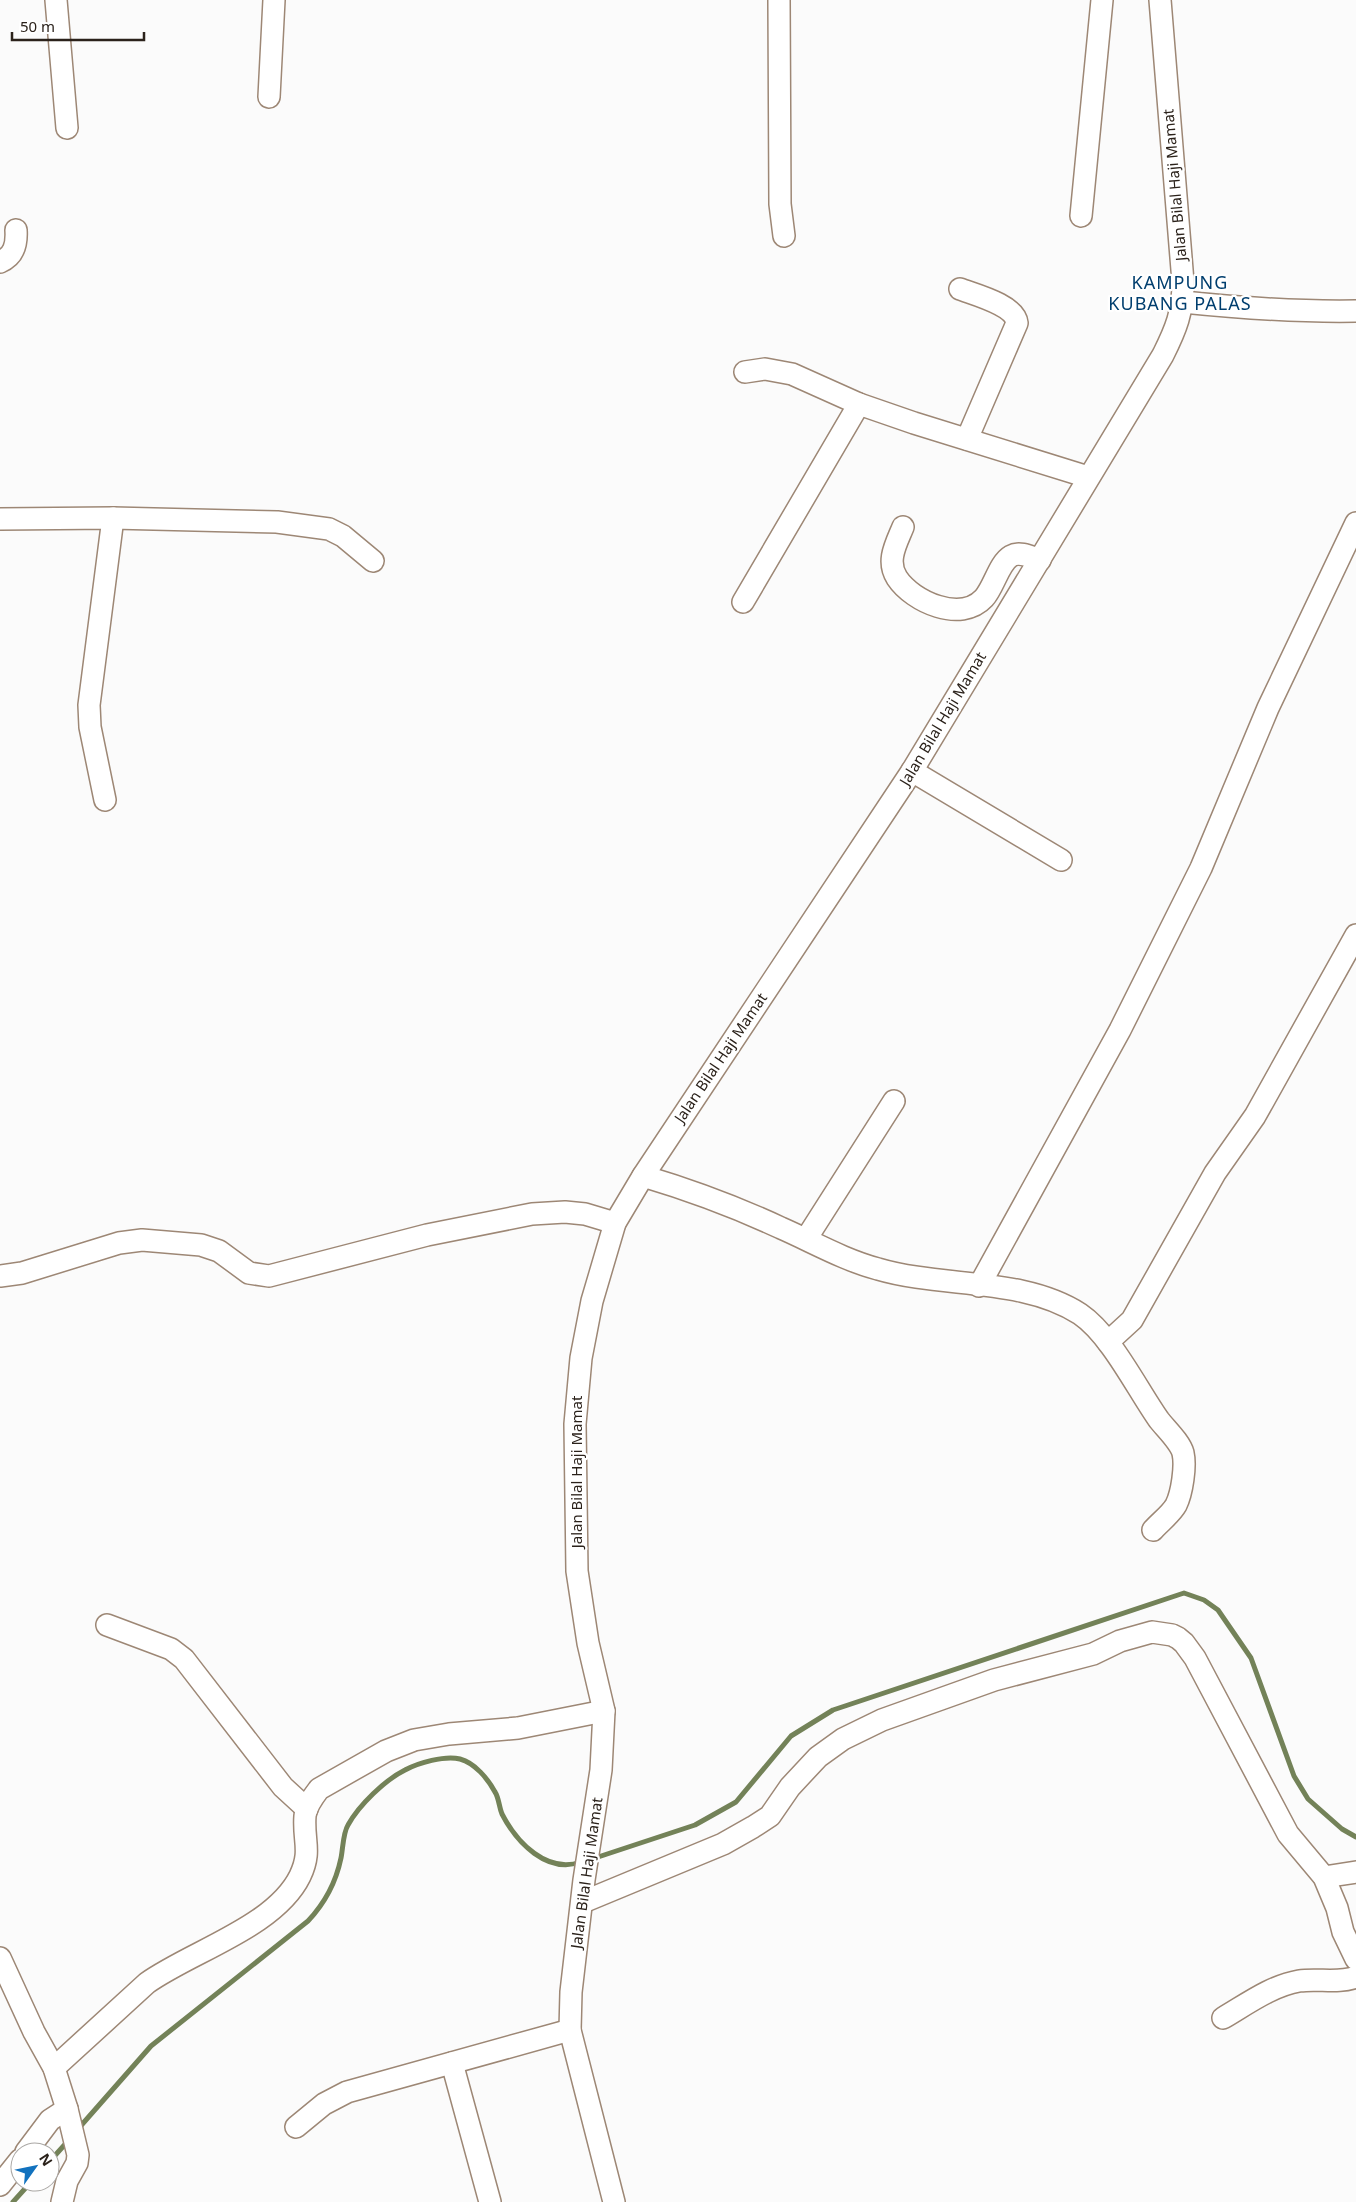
<svg xmlns="http://www.w3.org/2000/svg" width="1356" height="2202" font-family="'Noto Sans',sans-serif">
	<style>
		.lines { fill: none; stroke-linecap: round; stroke-linejoin: round }
		.stream { stroke: #738258; stroke-width: 5 }
		.minor-casing { stroke: #9d8775; stroke-width: 24 }
		.minor { stroke: #fff; stroke-width: 21 }
		.labels { text-anchor: middle; stroke-width: 4.5; stroke-linejoin: round; paint-order: stroke }
		.street-label { font-size: 15px; fill: #2b221b; stroke: #fff }
		.quarter-label { font-size: 18px; letter-spacing: 1px; fill: #003e6e; stroke: #fff }
	</style>
	<rect width="100%" height="100%" fill="#fbfbfb"/>
	<g class="lines">
		<g class="stream">
			<path d="M592,1859L695,1825L736,1802L791,1736L833,1710L1184,1593L1204,1600L1218,1610L1251,1658L1294,1776L1308,1799L1342,1829L1356,1837"/>
			<path d="M78,2129L151,2046L308,1921C325,1903 336,1882 341,1858C343,1848 343,1833 348,1825C359,1805 385,1780 405,1770C418,1763 445,1755 460,1759C475,1763 488,1779 495,1792C499,1798 499,1807 502,1814C517,1843 547,1874 581,1862"/>
			<path d="M50,2161L68,2141"/>
			<path d="M13,2202L31,2182"/>
		</g>
		<defs>
			<g id="minor">
				<path d="M56,0L67,128"/>
				<path d="M779,0L780,204L784,236"/>
				<path d="M269,97L274,0"/>
				<path d="M1081,216L1102,0"/>
				<path d="M0,262C14,256 17,245 16,230"/>
				<path d="M960,289C976,295 1015,305 1017,323L967,439"/>
				<path d="M1183,302C1241,308 1298,312 1356,311"/>
				<path d="M745,372L765,369L792,374L859,404L914,423L1088,477"/>
				<path d="M0,519L113,518L277,522L329,529L343,536L373,561"/>
				<path d="M903,527C896,544 886,561 897,578C913,602 961,623 984,598C994,587 999,563 1011,556C1020,551 1031,557 1040,560"/>
				<path d="M743,602L859,404"/>
				<path d="M912,771L1061,860"/>
				<path d="M105,800L90,727L89,705L113,518"/>
				<path d="M643,1176C690,1190 736,1207 781,1228C813,1242 844,1260 878,1269C942,1288 1023,1277 1080,1314C1111,1335 1137,1389 1159,1420C1166,1429 1180,1442 1183,1453C1186,1466 1182,1493 1176,1505C1171,1514 1160,1522 1153,1530"/>
				<path d="M806,1239L894,1101"/>
				<path d="M0,1276L22,1273L119,1243L142,1240L201,1245L219,1251L249,1273L269,1276L427,1235L532,1214L565,1212L585,1214L615,1223"/>
				<path d="M979,1286L1120,1030L1201,868L1268,708L1356,523"/>
				<path d="M1108,1342L1132,1320L1215,1173L1255,1116L1356,935"/>
				<path d="M107,1625L171,1649L184,1659L283,1787L307,1809"/>
				<path d="M1324,1877L1356,1872"/>
				<path d="M583,1902L723,1844L753,1827L770,1816L790,1787L818,1757L843,1739L882,1720L994,1680L1093,1654L1120,1641L1152,1632L1172,1635L1178,1638L1184,1643L1195,1658L1288,1834L1324,1877L1337,1908L1343,1932L1356,1959"/>
				<path d="M0,1958L34,2032L54,2068L67,2109L78,2155L77,2163L67,2181L62,2202"/>
				<path d="M1223,2018C1247,2004 1271,1986 1299,1981C1318,1978 1338,1984 1356,1977"/>
				<path d="M452,2063L490,2202"/>
				<path d="M54,2068L147,1983C192,1951 275,1927 300,1876C312,1851 303,1841 305,1816C306,1806 313,1797 319,1789L386,1751L414,1740L449,1734L518,1728L604,1711"/>
				<path d="M296,2127L324,2104L347,2092L570,2030"/>
				<path d="M26,2152L50,2120L67,2109"/>
				<path d="M0,2185L20,2160"/>
				<path d="M614,2202L570,2030L571,1992L584,1880L601,1770L604,1711L588,1643L577,1571L575,1424L581,1358L592,1301L615,1223L643,1176L912,771L1163,355C1176,329 1183,312 1183,282L1160,0"/>
			</g>
		</defs>
		<use href="#minor" class="minor-casing"/>
		<use href="#minor" class="minor"/>
	</g>
	<g class="labels">
		<g class="street-label">
			<text transform="translate(1175 185) rotate(-95)" y="5">Jalan Bilal Haji Mamat</text>
			<text transform="translate(943 719) rotate(-59)" y="5">Jalan Bilal Haji Mamat</text>
			<text transform="translate(721 1058) rotate(-56)" y="5">Jalan Bilal Haji Mamat</text>
			<text transform="translate(577 1472) rotate(-90)" y="5">Jalan Bilal Haji Mamat</text>
			<text transform="translate(587 1873) rotate(-82)" y="5">Jalan Bilal Haji Mamat</text>
		</g>
		<g class="quarter-label">
			<text x="1180" y="289">KAMPUNG<tspan x="1180" dy="21">KUBANG PALAS</tspan></text>
		</g>
	</g>
	<g transform="translate(35 2167) rotate(57)"><circle r="24" fill="#ffffff" stroke="#aaa7a4"/>
	<path d="M0-4L9 19L0 12L-9 19Z" fill="#1272be"/>
	<text y="-8" font-size="14" font-weight="bold" text-anchor="middle" fill="#2b221b">N</text>
	</g>
	<path d="M12 32v8h132v-8" fill="none" stroke="#2b221b" stroke-width="2.5"/>
	<text x="20" y="32" font-size="15" fill="#2b221b" stroke="#ffffff" stroke-width="4" paint-order="stroke">50 m</text>
</svg>
